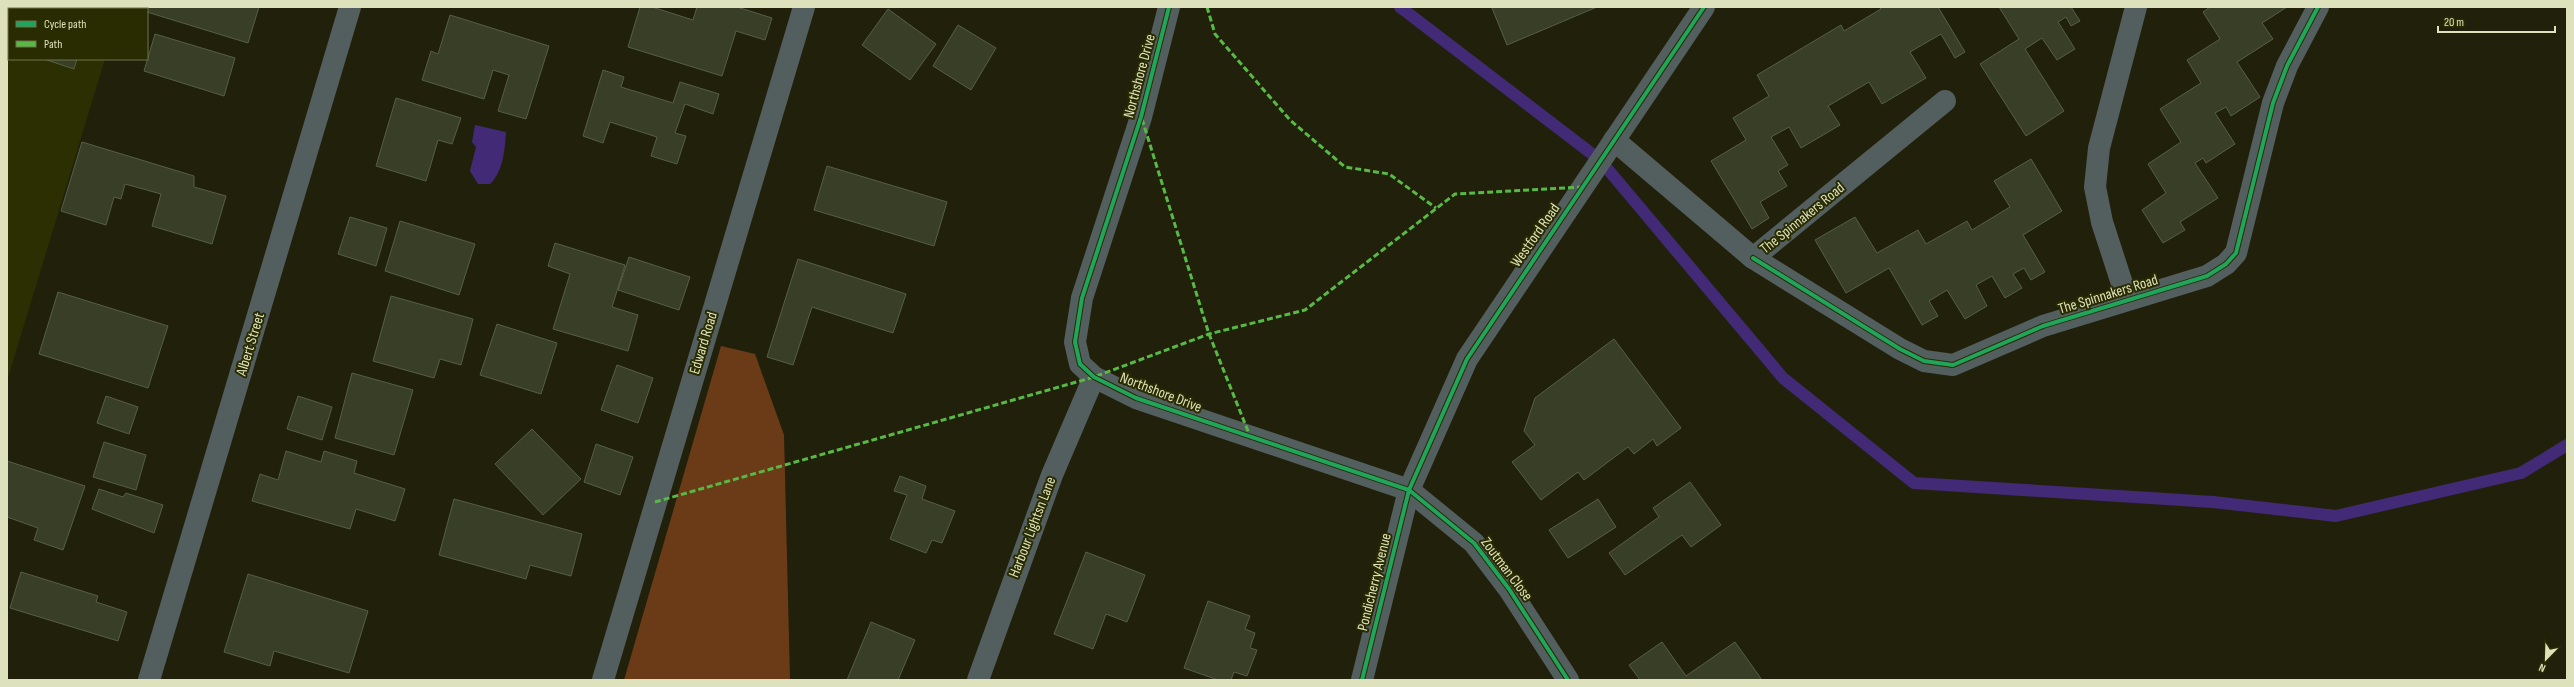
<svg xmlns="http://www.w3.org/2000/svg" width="2574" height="687" font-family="'Sofia Sans Condensed',sans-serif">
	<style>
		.built { fill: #2c2f01 }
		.green { fill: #6b3b17 }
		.water { fill: #422a76 }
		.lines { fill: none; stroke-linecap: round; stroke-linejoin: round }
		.stream { stroke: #422a76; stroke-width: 12 }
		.building { fill: #383f26; stroke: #575e48 }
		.minor { stroke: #535e5f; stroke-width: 22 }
		.quiet { stroke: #58b947; stroke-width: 3; stroke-dasharray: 6 3; stroke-linecap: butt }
		.cycleway-casing { stroke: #292b01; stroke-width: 6 }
		.cycleway { stroke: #20a55d; stroke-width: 4 }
		.labels { text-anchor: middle; stroke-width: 4; stroke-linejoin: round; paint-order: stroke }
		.street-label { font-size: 15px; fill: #dee2bc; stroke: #292b01 }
	</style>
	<rect width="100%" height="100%" fill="#21210b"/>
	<path class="built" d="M7,7H121V9H9V59H105L7,381Z"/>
	<path class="green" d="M721,346L755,354L784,435L790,680H624Z"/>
	<path class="water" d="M475,125L506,132C505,149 503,172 490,184H478L470,171L476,147L472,142Z"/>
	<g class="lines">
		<path class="stream" d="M1400,7L1600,160L1783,378L1914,483L2213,502L2336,516L2521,473L2567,445"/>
	</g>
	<g class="building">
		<path d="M7,7H94V9H9V48L7,47Z"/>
		<path d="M140,7H259L248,43L147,12V9H139Z"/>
		<path d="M640,7H652L693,20L697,7H737L772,18L765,40L736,31L722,76L628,47Z"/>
		<path d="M1494,7H1597L1507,45L1492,8Z"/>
		<path d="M1879,7H1938L1965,52L1955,58L1941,34L1910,52L1926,78L1882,104L1869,82L1828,106L1840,125L1801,148L1789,127L1771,137L1788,165L1778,171L1787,186L1760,202L1769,218L1752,229L1711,161L1746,140L1733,118L1769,96L1757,75L1841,25L1844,31L1881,9Z"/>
		<path d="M1999,7H2071L2080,21L2071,26L2066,17L2058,22L2075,49L2057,60L2042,38L2025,49L2064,111L2026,136L1980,64L2019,39Z"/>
		<path d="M2210,7H2287L2262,23L2273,39L2237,62L2260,97L2231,116L2226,107L2215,113L2235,144L2206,163L2203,158L2195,163L2218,198L2180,222L2185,230L2163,243L2142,210L2166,193L2148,164L2181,142L2160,109L2201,83L2187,60L2220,39L2203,12Z"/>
		<path d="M888,9L936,44L910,80L862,45Z"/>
		<path d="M450,15L549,46L526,119L498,111L509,75L493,70L484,99L422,80L431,51L438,54Z"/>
		<path d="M958,25L996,48L971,90L933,66Z"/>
		<path d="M155,34L235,58L224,96L144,71Z"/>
		<path d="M44,59H77L74,69Z"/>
		<path d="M603,70L624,77L621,87L673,103L680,82L719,94L713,114L685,104L675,133L686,136L677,164L651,156L657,137L610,122L603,143L583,136Z"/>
		<path d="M396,98L461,118L452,144L438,140L426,181L376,166Z"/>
		<path d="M82,142L194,176V187L226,196L212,244L152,226L161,194L125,184L121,199L114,197L106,225L61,211Z"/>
		<path d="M2031,159L2062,211L2023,235L2045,272L2031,280L2024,268L2013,274L2022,288L2005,298L1992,276L1976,285L1987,306L1965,319L1947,290L1929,301L1938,316L1922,325L1889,268L1846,293L1815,240L1855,217L1877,253L1918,230L1926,244L1967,221L1972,230L2010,207L1994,181Z"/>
		<path d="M827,166L947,202L934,246L814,210Z"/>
		<path d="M350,217L387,228L376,266L338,254Z"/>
		<path d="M400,221L475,244L459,295L385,271Z"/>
		<path d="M555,243L625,265L612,307L638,315L628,351L553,329L570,274L548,266Z"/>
		<path d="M629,257L690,277L679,310L618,290Z"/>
		<path d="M798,259L906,294L893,333L812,307L793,365L767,357Z"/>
		<path d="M58,292L168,326L148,388L39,354Z"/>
		<path d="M391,296L473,319L461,365L440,359L434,378L373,361Z"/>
		<path d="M497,324L557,343L541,394L480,375Z"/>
		<path d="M1614,339L1681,428L1657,446L1653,439L1634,454L1628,447L1584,480L1578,472L1541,500L1512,462L1535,445L1524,431L1535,398Z"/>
		<path d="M617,365L653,378L638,423L601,410Z"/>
		<path d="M352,373L413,390L394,455L335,438Z"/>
		<path d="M106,396L138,407L129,434L97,423Z"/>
		<path d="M298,396L332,407L322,440L287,429Z"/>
		<path d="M532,429L581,479L543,515L495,464Z"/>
		<path d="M104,442L146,455L136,490L93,477Z"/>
		<path d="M596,444L633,457L620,495L584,482Z"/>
		<path d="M286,451L321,462L324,451L357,461L354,473L405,489L395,521L356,509L350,529L252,501L260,474L278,480Z"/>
		<path d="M7,461L85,486L63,550L34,540L38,528L7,517Z"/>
		<path d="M900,476L926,486L922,499L955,511L942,543L932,540L926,553L890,539L907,495L894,491Z"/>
		<path d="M1690,482L1721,525L1691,547L1682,535L1625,575L1609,553L1659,517L1653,508Z"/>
		<path d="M99,489L123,497L126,493L163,505L154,533L92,509Z"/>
		<path d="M454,499L582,534L571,576L530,565L526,579L439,555Z"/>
		<path d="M1598,499L1616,527L1568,558L1549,530Z"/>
		<path d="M1086,552L1145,575L1127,622L1106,614L1093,649L1054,634Z"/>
		<path d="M21,572L98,596L96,602L127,612L118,641L10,608Z"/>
		<path d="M248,574L368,611L349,673L274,651L270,666L224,652Z"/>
		<path d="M1208,601L1250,616L1245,629L1255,633L1250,648L1257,650L1247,676L1234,672L1231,680H1218L1184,668Z"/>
		<path d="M871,622L915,640L898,680H847Z"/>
		<path d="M1662,642L1686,676L1735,642L1762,680H1640L1629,665Z"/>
	</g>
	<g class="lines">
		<g class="minor">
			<path d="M1169,7L1141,117L1082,298L1075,342L1080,364L1094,377L1136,398L1409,490L1474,543L1509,589L1568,680"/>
			<path d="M1614,140L1753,258L1945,101"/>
			<path d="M1753,258L1900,349L1924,361L1953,365L2043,326L2207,276L2226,264L2236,253L2273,103L2287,66L2318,7"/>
			<path d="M2127,299L2102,222L2095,187L2099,148L2136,7"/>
			<path d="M149,680L350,7"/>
			<path d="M603,680L804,7"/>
			<path d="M978,680L1052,475L1094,377"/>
			<path d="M1362,680L1409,490L1467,359L1704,7"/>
		</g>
		<g class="quiet">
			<path d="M1207,7L1215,34L1290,120L1345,167L1389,174L1436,208"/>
			<path d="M1142,119L1209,334L1250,436"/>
			<path d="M655,502L1094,377L1209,334L1305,310L1455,194L1583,187"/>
		</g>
		<defs>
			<g id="cycleway">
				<path d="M1169,7L1141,117L1082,298L1075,342L1080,364L1094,377L1136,398L1409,490L1474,543L1509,589L1568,680"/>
				<path d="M1753,258L1900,349L1924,361L1953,365L2043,326L2207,276L2226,264L2236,253L2273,103L2287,66L2318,7"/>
				<path d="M1362,680L1409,490L1467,359L1704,7"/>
			</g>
		</defs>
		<use href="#cycleway" class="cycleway-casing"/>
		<use href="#cycleway" class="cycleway"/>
	</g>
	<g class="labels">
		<g class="street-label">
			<text transform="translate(1139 76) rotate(-75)" y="5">Northshore Drive</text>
			<text transform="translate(1802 218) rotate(-39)" y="5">The Spinnakers Road</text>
			<text transform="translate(1535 235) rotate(-55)" y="5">Westford Road</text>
			<text transform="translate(2108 294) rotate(-17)" y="5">The Spinnakers Road</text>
			<text transform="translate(703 343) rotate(-73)" y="5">Edward Road</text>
			<text transform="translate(250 344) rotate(-73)" y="5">Albert Street</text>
			<text transform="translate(1161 392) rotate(21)" y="5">Northshore Drive</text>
			<text transform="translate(1032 527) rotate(-69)" y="5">Harbour Lightsn Lane</text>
			<text transform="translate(1507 569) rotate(53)" y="5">Zoutman Close</text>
			<text transform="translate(1374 582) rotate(-76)" y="5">Pondicherry Avenue</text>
		</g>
	</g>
	<rect width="2574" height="687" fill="none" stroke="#dee2bc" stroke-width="16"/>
	<rect x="8" y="8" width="140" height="52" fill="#292b01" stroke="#71744c"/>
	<rect x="16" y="21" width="20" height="6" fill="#20a55d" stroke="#71744c"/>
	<text x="44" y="28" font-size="12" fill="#dee2bc">Cycle path</text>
	<rect x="16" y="41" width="20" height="6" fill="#58b947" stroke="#71744c"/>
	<text x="44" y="48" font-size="12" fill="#dee2bc">Path</text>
	<g transform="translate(2546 659) rotate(203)" stroke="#292b01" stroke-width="3" paint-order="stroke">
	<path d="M0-3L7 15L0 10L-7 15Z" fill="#dee2bc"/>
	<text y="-6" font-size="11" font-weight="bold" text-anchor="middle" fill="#dee2bc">N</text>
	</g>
	<path d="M2438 26v6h117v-6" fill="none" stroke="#dee2bc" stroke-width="2"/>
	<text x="2444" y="26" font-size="12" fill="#dee2bc" stroke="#292b01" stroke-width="3" paint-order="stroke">20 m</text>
</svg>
